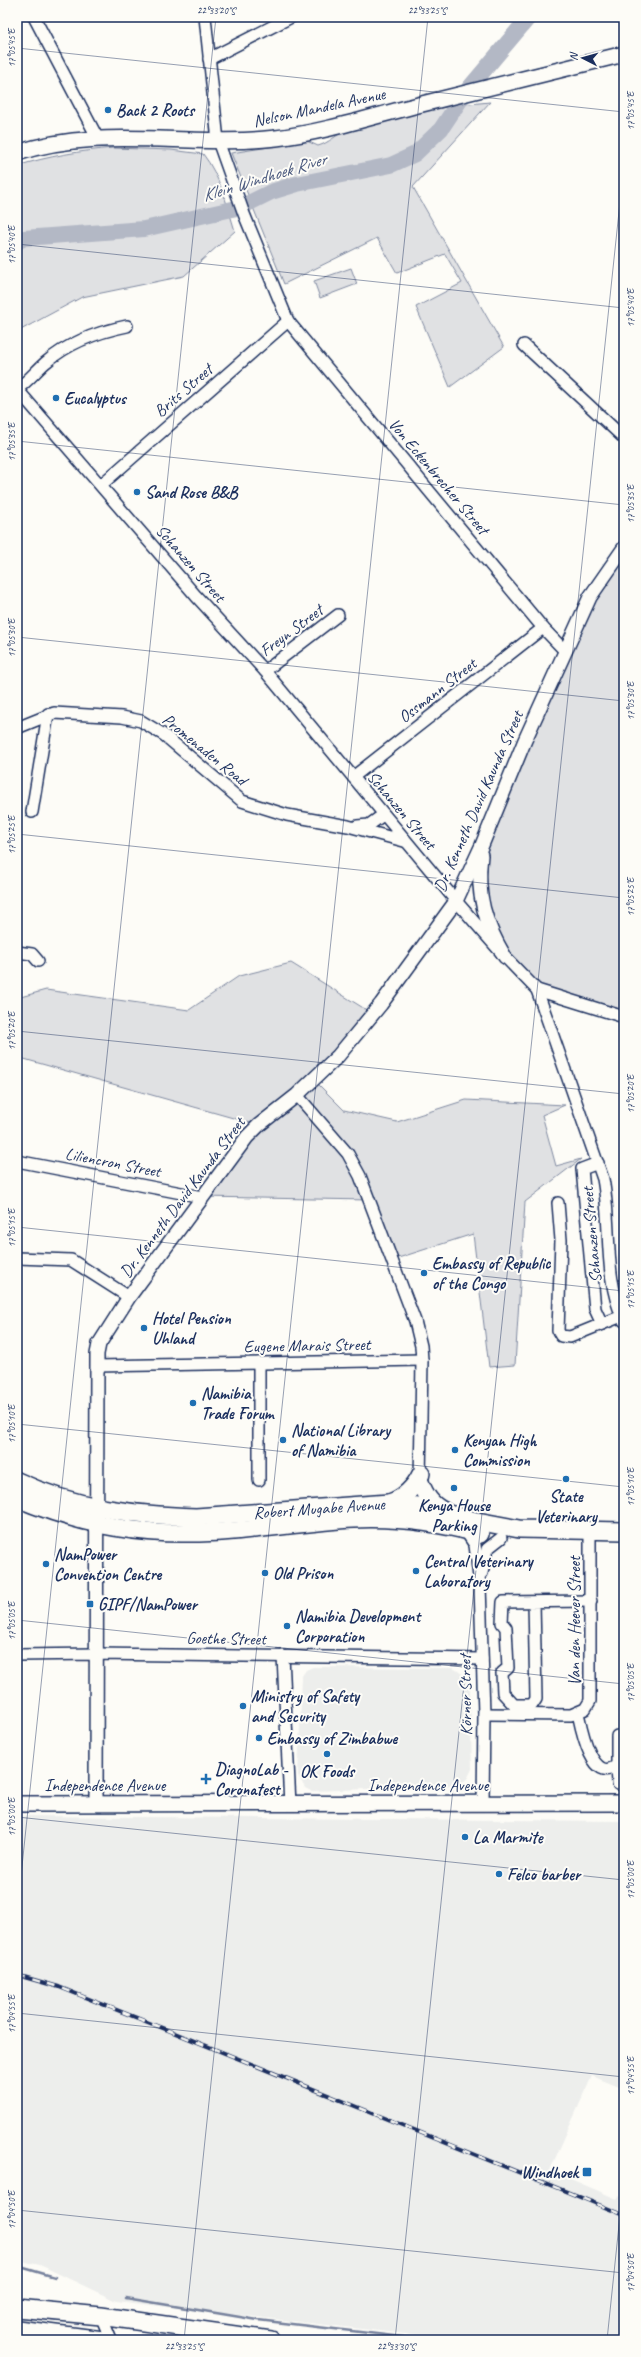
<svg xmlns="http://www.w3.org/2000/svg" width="641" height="2357" font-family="Caveat,sans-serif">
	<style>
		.built { fill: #edeeec }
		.green { fill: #e0e1e3; stroke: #7e88a0 }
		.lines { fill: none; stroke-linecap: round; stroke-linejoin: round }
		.stream { stroke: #76819c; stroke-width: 2.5 }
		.river { stroke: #b3b8c5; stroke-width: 16 }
		.minor-casing { stroke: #1b2f5e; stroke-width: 14 }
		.tertiary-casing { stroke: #1b2f5e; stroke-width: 16 }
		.secondary-casing { stroke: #1b2f5e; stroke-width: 18 }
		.primary-casing { stroke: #1b2f5e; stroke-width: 20 }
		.minor { stroke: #fdfcf7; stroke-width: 11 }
		.tertiary { stroke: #fdfcf7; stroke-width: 13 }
		.secondary { stroke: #fdfcf7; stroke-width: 15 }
		.primary { stroke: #fdfcf7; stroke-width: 17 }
		.rail-casing { stroke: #1b2f5e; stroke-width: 4 }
		.rail { stroke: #fdfcf7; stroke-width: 2.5; stroke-dasharray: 8; stroke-linecap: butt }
		.ticks { fill: none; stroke: #1b2f5e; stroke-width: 1; stroke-opacity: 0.45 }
		.poi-dot { fill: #1f6fb2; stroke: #fdfcf7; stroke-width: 1.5 }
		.labels { text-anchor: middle; stroke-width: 4; stroke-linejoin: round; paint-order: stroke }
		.street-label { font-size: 17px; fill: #1b2f5e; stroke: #fdfcf7 }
		.poi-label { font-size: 17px; font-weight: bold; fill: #1b2f5e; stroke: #fdfcf7; text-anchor: start }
		.water-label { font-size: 18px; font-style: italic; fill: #49587d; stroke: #fdfcf7 }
		.neatline { fill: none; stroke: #1b2f5e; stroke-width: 1.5 }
		.ticks-label { font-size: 10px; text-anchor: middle; fill: #1b2f5e }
	</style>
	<rect width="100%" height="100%" fill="#fdfcf7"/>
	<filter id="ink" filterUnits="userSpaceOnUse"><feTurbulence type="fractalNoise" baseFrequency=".025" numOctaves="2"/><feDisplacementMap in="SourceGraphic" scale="8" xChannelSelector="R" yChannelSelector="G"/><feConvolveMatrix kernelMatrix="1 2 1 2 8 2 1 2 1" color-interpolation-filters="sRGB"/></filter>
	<g filter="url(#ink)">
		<g class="built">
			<path d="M313,1667L453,1668L458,1671L466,1677L470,1688L472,1769L467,1779L457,1786L311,1791L305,1788L298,1775L302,1676L306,1670Z"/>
			<path d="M17,1816L624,1821V2089L592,2076L550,2170L617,2199L619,2196L624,2198V2340H433L405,2334L116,2301L40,2265L17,2260Z"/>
		</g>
		<g class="green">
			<path d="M490,102L413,187L504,347L450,387L416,307L462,283L445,254L397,273L377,238L284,284L231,153L307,141L318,146C329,143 337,134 347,130C393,115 442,106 490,102Z"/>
			<path d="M113,148L171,150L203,154C220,176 227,205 235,231L184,276L82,297L17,332V166C49,156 80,151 113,148Z"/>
			<path d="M351,268L357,284L320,298L314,281Z"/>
			<path d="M624,552V1017L537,990L492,935L482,845L590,597Z"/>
			<path d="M291,963L373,1014L314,1080L344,1110L397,1122L466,1100L565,1105L542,1115L556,1166L581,1159L525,1202L515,1365L489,1367L473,1234L392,1260L369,1200L202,1197L258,1125L17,1057V998L46,990L189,1010L239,976Z"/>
		</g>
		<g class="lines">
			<g class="stream">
				<path d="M17,2266L55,2277"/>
				<path d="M126,2298L258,2320L428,2340"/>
			</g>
			<path class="river" d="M17,242L24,238L144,229L241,207L271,192L297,184L391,165L415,154L441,129L465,93L529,17"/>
			<defs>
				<g id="minor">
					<path d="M34,17L98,139"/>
					<path d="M205,17L218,141L244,214L288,321L543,628L565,651"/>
					<path d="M209,59L291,17"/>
					<path d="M524,345L624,438"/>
					<path d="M17,389L196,596L265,671L456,901L505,957L537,990L603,1179C612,1226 603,1277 624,1321"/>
					<path d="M17,389C28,381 35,372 45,363C68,343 97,332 127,326"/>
					<path d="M101,485L288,321"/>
					<path d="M265,671L338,615"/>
					<path d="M17,728L54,713L122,717L141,721L164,735L242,801L287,815L348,826L404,841"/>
					<path d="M353,777L543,628"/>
					<path d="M32,812L48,714"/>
					<path d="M357,826L369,825L383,815"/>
					<path d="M17,952L32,954L38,961"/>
					<path d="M537,990L624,1017"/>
					<path d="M297,1095L348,1154L360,1176L415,1321L421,1346L422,1360L420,1480"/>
					<path d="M17,1161L202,1197"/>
					<path d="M558,1203L561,1240L558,1331L561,1336L570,1337L602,1324L595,1309L582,1169L598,1163"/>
					<path d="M17,1258L71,1260L129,1297"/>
					<path d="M602,1324L622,1316"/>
					<path d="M259,1363V1480"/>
					<path d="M97,1366L422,1360"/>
					<path d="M465,1530L475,1545L480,1585L484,1714L483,1804"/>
					<path d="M482,1573L487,1549L501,1538"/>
					<path d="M534,1602L536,1699L532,1705H514L503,1693L502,1673L508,1668L506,1628L502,1623L503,1602L591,1601"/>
					<path d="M17,1655L97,1654L482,1659"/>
					<path d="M283,1656L290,1805"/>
					<path d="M578,1713C581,1727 592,1786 617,1765V1736"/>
					<path d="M484,1714L571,1715L585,1709L590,1701V1531"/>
					<path d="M617,1765L618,1784"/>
					<path d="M101,2316L111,2340"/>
				</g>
				<g id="tertiary">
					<path d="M481,855C476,896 485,923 505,957"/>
					<path d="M96,1804L97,1354L99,1344L129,1297L247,1137L259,1125L297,1095L338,1056L381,1004L456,901L482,845L525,740L590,597L624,548"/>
				</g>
				<g id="secondary">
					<path d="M17,153C100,125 191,148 276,138C325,132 374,116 422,104C489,87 557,71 624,54"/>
					<path d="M17,1804L624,1803"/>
				</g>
				<g id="primary">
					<path d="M17,1481C74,1508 134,1515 196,1517L389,1503L417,1506L472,1520L519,1529L624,1531"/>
					<path d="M420,1482C425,1495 431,1505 444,1511"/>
					<path d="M17,1498C69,1520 126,1533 182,1533C240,1534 297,1522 354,1519C397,1517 440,1523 480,1534"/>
					<path d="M389,1503C403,1499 415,1487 421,1474"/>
					<path d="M17,2308L101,2316L271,2340"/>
					<path d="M17,2329L103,2340"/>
				</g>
			</defs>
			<use href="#minor" class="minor-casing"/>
			<use href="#tertiary" class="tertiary-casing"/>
			<use href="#secondary" class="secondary-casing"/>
			<use href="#primary" class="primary-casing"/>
			<use href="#minor" class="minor"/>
			<use href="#tertiary" class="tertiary"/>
			<use href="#secondary" class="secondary"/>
			<use href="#primary" class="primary"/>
			<defs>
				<path id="rail" d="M17,1975L59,1987L170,2031L624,2215"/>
			</defs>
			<use href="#rail" class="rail-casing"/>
			<use href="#rail" class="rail"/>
		</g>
	</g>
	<path class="ticks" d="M17,48L624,112M17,244L624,308M17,441L624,505M17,637L624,701M17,834L624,898M17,1031L624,1094M17,1227L624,1291M17,1424L624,1487M17,1620L624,1684M17,1817L624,1880M17,1914L216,17M17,2013L624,2077M17,2210L624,2273M184,2340L428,17M395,2340L624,164M607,2340L624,2177"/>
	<g class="poi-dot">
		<circle cx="108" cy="110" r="4"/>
		<circle cx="56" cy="398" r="4"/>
		<circle cx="137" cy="492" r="4"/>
		<circle cx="424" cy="1273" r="4"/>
		<circle cx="144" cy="1328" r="4"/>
		<circle cx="193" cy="1403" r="4"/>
		<circle cx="283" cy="1440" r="4"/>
		<circle cx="455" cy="1450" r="4"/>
		<circle cx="566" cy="1479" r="4"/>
		<circle cx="454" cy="1488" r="4"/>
		<circle cx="46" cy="1564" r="4"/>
		<circle cx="416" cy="1571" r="4"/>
		<circle cx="265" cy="1573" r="4"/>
		<rect x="86" y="1600" width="8" height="8" rx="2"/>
		<circle cx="287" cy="1626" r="4"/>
		<circle cx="243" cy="1706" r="4"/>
		<circle cx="259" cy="1738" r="4"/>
		<circle cx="327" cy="1754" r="4"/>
		<path d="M204 1773h4v4h4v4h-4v4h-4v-4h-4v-4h4z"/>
		<circle cx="465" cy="1837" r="4"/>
		<circle cx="499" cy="1874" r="4"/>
		<rect x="582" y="2167" width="10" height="10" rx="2"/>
	</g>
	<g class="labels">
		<g class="street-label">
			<text transform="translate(319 107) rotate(-12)" y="6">Nelson Mandela Avenue</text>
			<text transform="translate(183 390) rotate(-41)" y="6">Brits Street</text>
			<text transform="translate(439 476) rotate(50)" y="6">Von Eckenbrecher Street</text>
			<text transform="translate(191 563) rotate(49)" y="6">Schanzen Street</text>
			<text transform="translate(291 630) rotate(-37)" y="6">Freyn Street</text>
			<text transform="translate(437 690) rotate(-38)" y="6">Ossmann Street</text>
			<text transform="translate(205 749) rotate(39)" y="6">Promenaden Road</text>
			<text transform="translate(478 801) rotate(-66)" y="6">Dr. Kenneth David Kaunda Street</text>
			<text transform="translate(402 810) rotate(50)" y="6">Schanzen Street</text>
			<text transform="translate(113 1162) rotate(11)" y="6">Liliencron Street</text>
			<text transform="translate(182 1197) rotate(-53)" y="6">Dr. Kenneth David Kaunda Street</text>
			<text transform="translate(591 1235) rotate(-95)" y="6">Schanzen Street</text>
			<text transform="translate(307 1345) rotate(-1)" y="6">Eugene Marais Street</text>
			<text transform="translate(319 1508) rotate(-4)" y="6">Robert Mugabe Avenue</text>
			<text transform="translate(574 1621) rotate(-90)" y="6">Van den Heever Street</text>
			<text transform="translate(226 1638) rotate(1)" y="6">Goethe Street</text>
			<text transform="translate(465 1695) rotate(-91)" y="6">Körner Street</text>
			<text x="105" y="1791">Independence Avenue</text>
			<text x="428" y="1791">Independence Avenue</text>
		</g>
		<g class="poi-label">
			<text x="116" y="116">Back 2 Roots</text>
			<text x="64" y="404">Eucalyptus</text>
			<text x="145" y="498">Sand Rose B&amp;B</text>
			<text x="432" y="1269">Embassy of Republic<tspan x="432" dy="20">of the Congo</tspan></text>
			<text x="152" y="1324">Hotel Pension<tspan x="152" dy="20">Uhland</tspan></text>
			<text x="201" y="1399">Namibia<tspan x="201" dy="20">Trade Forum</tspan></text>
			<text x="291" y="1436">National Library<tspan x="291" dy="20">of Namibia</tspan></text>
			<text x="463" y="1446">Kenyan High<tspan x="463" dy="20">Commission</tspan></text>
			<text x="566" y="1502" text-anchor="middle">State<tspan x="566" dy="20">Veterinary</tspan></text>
			<text x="454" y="1511" text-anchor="middle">Kenya House<tspan x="454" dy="20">Parking</tspan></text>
			<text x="54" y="1560">NamPower<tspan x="54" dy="20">Convention Centre</tspan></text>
			<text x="424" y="1567">Central Veterinary<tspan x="424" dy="20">Laboratory</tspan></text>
			<text x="273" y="1579">Old Prison</text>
			<text x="98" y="1610">GIPF/NamPower</text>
			<text x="295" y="1622">Namibia Development<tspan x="295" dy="20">Corporation</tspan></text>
			<text x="251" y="1702">Ministry of Safety<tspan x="251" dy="20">and Security</tspan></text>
			<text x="267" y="1744">Embassy of Zimbabwe</text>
			<text x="215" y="1775">DiagnoLab -<tspan x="215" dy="20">Coronatest</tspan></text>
			<text x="327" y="1777" text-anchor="middle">OK Foods</text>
			<text x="473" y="1843">La Marmite</text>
			<text x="507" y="1880">Felco barber</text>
			<text x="578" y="2178" text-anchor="end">Windhoek</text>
		</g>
		<g class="water-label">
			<text transform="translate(264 177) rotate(-17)" y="6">Klein Windhoek River</text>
		</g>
	</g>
	<rect width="641" height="2357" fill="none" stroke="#fdfcf7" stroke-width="44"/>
	<g transform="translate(583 58) rotate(276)" stroke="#fdfcf7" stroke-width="3" paint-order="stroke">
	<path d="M0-3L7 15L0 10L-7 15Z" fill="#1b2f5e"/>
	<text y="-6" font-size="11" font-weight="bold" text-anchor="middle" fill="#1b2f5e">N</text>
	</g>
	<rect x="22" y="22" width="597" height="2313" class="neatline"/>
	<g class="ticks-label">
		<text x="216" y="14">22°33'20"S</text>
		<text x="427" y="14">22°33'25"S</text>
		<text transform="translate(11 48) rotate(-90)" y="4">17°05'45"E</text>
		<text transform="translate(630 111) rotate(-90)" y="4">17°05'45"E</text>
		<text transform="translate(11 245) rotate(-90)" y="4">17°05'40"E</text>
		<text transform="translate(630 308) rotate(-90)" y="4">17°05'40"E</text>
		<text transform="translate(11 442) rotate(-90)" y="4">17°05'35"E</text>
		<text transform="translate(630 504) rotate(-90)" y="4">17°05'35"E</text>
		<text transform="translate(11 638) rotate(-90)" y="4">17°05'30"E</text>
		<text transform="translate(630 701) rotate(-90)" y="4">17°05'30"E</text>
		<text transform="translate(11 835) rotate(-90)" y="4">17°05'25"E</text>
		<text transform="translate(630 897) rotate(-90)" y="4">17°05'25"E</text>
		<text transform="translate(11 1031) rotate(-90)" y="4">17°05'20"E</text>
		<text transform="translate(630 1094) rotate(-90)" y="4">17°05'20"E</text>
		<text transform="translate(11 1228) rotate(-90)" y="4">17°05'15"E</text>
		<text transform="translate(630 1290) rotate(-90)" y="4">17°05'15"E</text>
		<text transform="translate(11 1424) rotate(-90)" y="4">17°05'10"E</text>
		<text transform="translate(630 1487) rotate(-90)" y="4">17°05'10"E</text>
		<text transform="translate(11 1621) rotate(-90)" y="4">17°05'05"E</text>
		<text transform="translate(630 1683) rotate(-90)" y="4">17°05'05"E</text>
		<text transform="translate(11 1817) rotate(-90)" y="4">17°05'00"E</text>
		<text transform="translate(630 1880) rotate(-90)" y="4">17°05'00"E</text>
		<text transform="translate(11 2014) rotate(-90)" y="4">17°04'55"E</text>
		<text transform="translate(630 2076) rotate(-90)" y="4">17°04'55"E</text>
		<text transform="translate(11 2210) rotate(-90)" y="4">17°04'50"E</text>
		<text transform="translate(630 2273) rotate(-90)" y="4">17°04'50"E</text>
		<text x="184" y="2350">22°33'25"S</text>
		<text x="396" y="2350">22°33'30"S</text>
	</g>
</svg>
